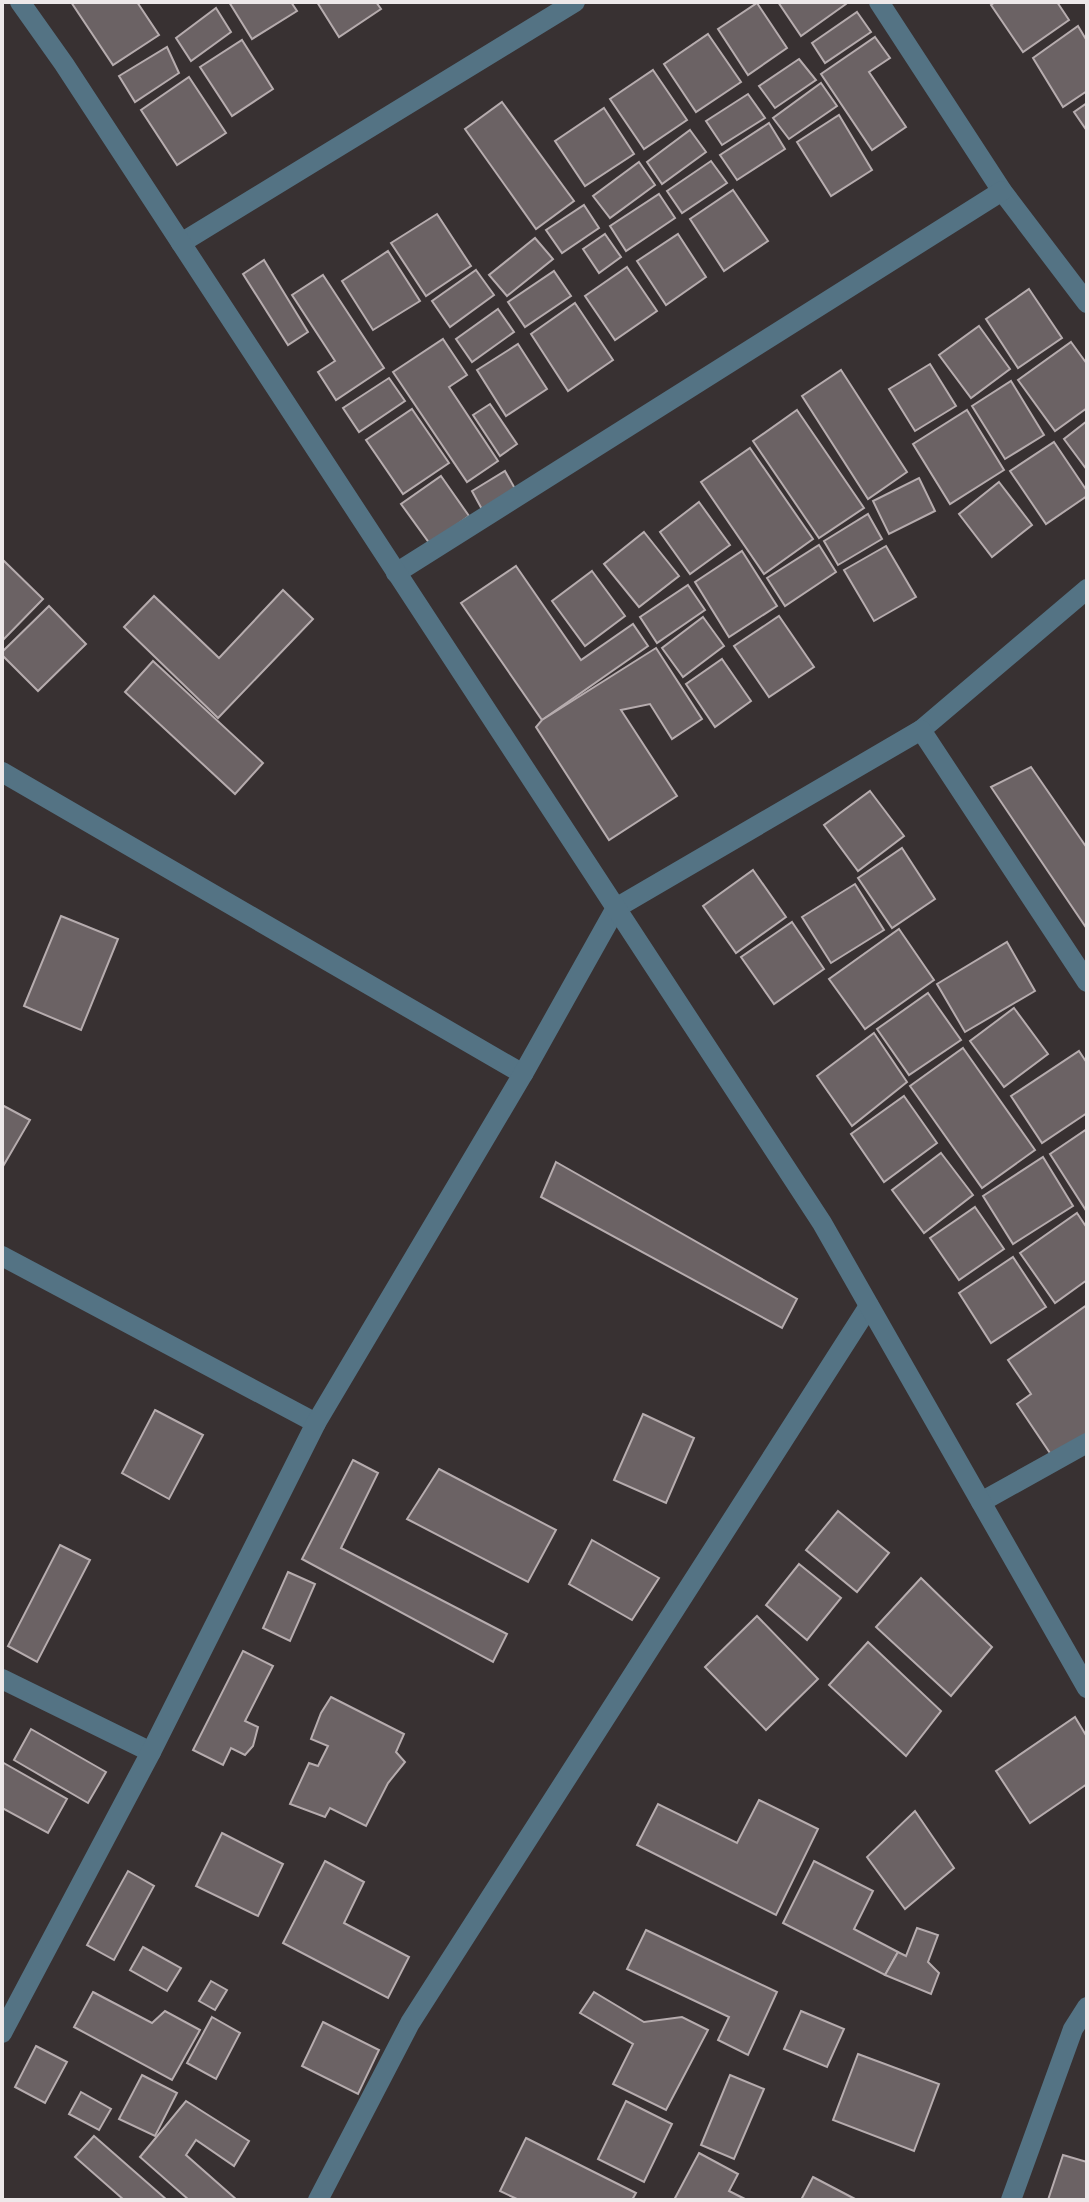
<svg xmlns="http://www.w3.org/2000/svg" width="1089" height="2202" font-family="Poppins,sans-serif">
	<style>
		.building { fill: #6b6264; stroke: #b6acae; stroke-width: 2 }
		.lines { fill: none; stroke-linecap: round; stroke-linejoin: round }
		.minor { stroke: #547384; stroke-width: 20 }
		.tertiary { stroke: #547384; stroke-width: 20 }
	</style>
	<rect width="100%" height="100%" fill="#383132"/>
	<g class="building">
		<path d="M71,2H137L159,35L113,65Z"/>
		<path d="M229,2H291L297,11L252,39Z"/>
		<path d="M317,2H376L381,9L339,37Z"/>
		<path d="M778,2H845L846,4L801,36Z"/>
		<path d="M995,2H1057L1069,20L1023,52L991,5Z"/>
		<path d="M757,3L787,48L748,75L718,29Z"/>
		<path d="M216,8L231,32L191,61L176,38Z"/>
		<path d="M857,12L871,32L825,63L812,43Z"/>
		<path d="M1078,26L1087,41V91L1063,107L1033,58Z"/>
		<path d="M708,34L741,82L696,112L664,64Z"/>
		<path d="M875,37L890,58L869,72L906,127L872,150L821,74Z"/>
		<path d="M242,40L273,89L232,116L200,67Z"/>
		<path d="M167,47L179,73L135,102L119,76Z"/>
		<path d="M799,59L816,80L775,108L759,86Z"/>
		<path d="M653,70L687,120L644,149L610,99Z"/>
		<path d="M189,77L226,133L177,165L141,110Z"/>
		<path d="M821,83L837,106L789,139L773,118Z"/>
		<path d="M748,94L765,118L722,145L706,121Z"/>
		<path d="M502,102L574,201L536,229L465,129Z"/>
		<path d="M1087,103V131L1074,112Z"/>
		<path d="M604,108L634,154L585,186L555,141Z"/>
		<path d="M839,115L872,170L831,196L797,142Z"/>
		<path d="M769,123L785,149L737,180L720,155Z"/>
		<path d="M690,130L706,152L662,184L647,162Z"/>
		<path d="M711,161L727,183L682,213L667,191Z"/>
		<path d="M639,162L655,185L610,218L593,196Z"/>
		<path d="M733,190L768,241L724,271L690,219Z"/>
		<path d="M659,194L675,218L626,251L610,226Z"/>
		<path d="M584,205L599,228L562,253L546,230Z"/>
		<path d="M437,214L471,266L426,296L391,243Z"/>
		<path d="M605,234L621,257L599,273L583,249Z"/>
		<path d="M678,234L706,277L666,305L637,261Z"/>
		<path d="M535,238L553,259L507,296L489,275Z"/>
		<path d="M388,251L420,301L373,330L342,281Z"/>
		<path d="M264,260L308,332L288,345L243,274Z"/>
		<path d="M627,267L657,311L615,340L585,296Z"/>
		<path d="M476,270L494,295L450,327L432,301Z"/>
		<path d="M554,271L571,296L525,327L508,302Z"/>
		<path d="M323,275L384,368L336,400L318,372L335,361L292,295Z"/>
		<path d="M1029,289L1062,338L1018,368L986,319Z"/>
		<path d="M575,303L613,360L568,391L531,334Z"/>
		<path d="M498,309L514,332L472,362L456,339Z"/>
		<path d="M979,326L1010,369L971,398L939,355Z"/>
		<path d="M443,339L467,375L449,387L498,461L467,482L393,372Z"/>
		<path d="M1071,342L1087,364V408L1055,431L1018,380Z"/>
		<path d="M518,344L547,389L506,416L477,370Z"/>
		<path d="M930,364L956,406L915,431L889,389Z"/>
		<path d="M841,370L907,472L868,499L802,396Z"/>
		<path d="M389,378L405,401L359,432L343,408Z"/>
		<path d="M1011,381L1044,435L1005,459L972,406Z"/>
		<path d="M490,404L517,444L500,456L473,415Z"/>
		<path d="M412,409L449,463L403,494L366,440Z"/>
		<path d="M797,410L864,508L819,538L753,441Z"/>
		<path d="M967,410L1004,470L950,504L913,444Z"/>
		<path d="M1087,421V470L1064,439Z"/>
		<path d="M1054,442L1087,491V496L1046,524L1010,471Z"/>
		<path d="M750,448L813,539L764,574L701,482Z"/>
		<path d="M505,471L518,494L484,513L472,491Z"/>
		<path d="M441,476L469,516L430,544L401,504Z"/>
		<path d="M919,478L935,511L889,534L873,501Z"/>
		<path d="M999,482L1032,525L992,557L959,514Z"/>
		<path d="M699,502L730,545L690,574L660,532Z"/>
		<path d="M868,514L882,539L838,565L824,541Z"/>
		<path d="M644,532L679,576L639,607L604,564Z"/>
		<path d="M819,545L836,572L785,606L767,578Z"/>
		<path d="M886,546L916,597L874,621L844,570Z"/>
		<path d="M742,551L777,606L729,637L695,582Z"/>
		<path d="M2,559L43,599L2,641Z"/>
		<path d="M516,566L581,660L633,624L648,646L542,720L461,603Z"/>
		<path d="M592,571L625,616L585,646L552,601Z"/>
		<path d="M688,585L705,610L657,643L640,617Z"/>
		<path d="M283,590L313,619L218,718L124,627L154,596L219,658Z"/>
		<path d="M49,606L86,644L38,691L2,655V652Z"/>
		<path d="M779,616L814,667L769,697L734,646Z"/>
		<path d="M703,617L724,646L683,677L662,648Z"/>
		<path d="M656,648L702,719L672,739L650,704L621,710L677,796L609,840L536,727L542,720Z"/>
		<path d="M722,659L751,701L715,727L686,684Z"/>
		<path d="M153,661L263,763L235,794L125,692Z"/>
		<path d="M1031,767L1087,848V929L991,787Z"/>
		<path d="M870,791L904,836L858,871L824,825Z"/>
		<path d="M902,848L935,899L892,928L858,878Z"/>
		<path d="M753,870L786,917L736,953L703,906Z"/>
		<path d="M855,884L884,930L831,963L802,917Z"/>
		<path d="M61,916L118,939L81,1030L24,1006Z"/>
		<path d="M792,922L824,969L774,1004L741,957Z"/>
		<path d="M899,929L934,980L865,1029L829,979Z"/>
		<path d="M1007,942L1035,991L965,1032L937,984Z"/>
		<path d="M928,993L961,1040L909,1075L877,1029Z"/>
		<path d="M1014,1008L1048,1054L1004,1087L970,1041Z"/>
		<path d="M874,1033L907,1082L852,1126L817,1076Z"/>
		<path d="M963,1048L1035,1150L982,1188L910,1086Z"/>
		<path d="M1079,1051L1087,1063V1113L1042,1143L1011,1096Z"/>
		<path d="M904,1096L937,1143L884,1182L851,1134Z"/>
		<path d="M2,1105L30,1120L2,1168Z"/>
		<path d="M1087,1129V1212L1050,1154Z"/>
		<path d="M941,1153L973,1195L924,1233L892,1190Z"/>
		<path d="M1043,1157L1073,1206L1013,1244L983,1196Z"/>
		<path d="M556,1162L797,1299L782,1328L541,1197Z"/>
		<path d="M975,1207L1004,1249L959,1280L930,1238Z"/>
		<path d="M1077,1213L1087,1228V1280L1055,1303L1020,1253Z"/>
		<path d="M1013,1257L1046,1307L991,1343L959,1293Z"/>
		<path d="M1087,1305V1436L1054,1459L1017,1404L1031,1394L1008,1360Z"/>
		<path d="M155,1410L203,1435L169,1499L122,1473Z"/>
		<path d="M643,1414L694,1438L666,1503L614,1480Z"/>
		<path d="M353,1460L378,1473L341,1548L507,1634L493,1662L302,1559Z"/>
		<path d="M439,1469L556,1530L528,1582L407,1519Z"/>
		<path d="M838,1511L889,1553L857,1592L806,1550Z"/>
		<path d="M592,1540L659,1578L632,1620L569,1584Z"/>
		<path d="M60,1545L90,1560L37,1662L8,1646Z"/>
		<path d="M799,1564L841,1598L807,1640L766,1605Z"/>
		<path d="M288,1572L315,1584L290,1641L263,1628Z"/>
		<path d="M921,1578L992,1647L951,1696L876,1627Z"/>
		<path d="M757,1616L818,1679L766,1730L705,1667Z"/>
		<path d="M868,1642L941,1711L906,1756L829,1685Z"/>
		<path d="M243,1651L273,1666L245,1721L258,1727L253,1746L245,1755L231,1748L223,1765L193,1750Z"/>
		<path d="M331,1697L404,1734L396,1752L405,1762L388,1783L366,1826L330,1808L325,1817L290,1804L309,1763L318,1766L328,1746L311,1739L321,1713Z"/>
		<path d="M1075,1717L1087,1737V1784L1030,1823L996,1771Z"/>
		<path d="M31,1729L106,1772L88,1803L14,1760Z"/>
		<path d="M2,1762L67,1799L48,1833L2,1808Z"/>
		<path d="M759,1800L818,1829L776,1915L637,1845L658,1804L737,1843Z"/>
		<path d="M915,1811L954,1868L905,1909L867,1857Z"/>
		<path d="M222,1833L283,1864L258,1916L196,1886Z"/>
		<path d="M325,1861L364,1882L344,1923L409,1957L388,1998L283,1943Z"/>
		<path d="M814,1861L873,1891L854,1929L898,1952L885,1975L783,1923Z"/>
		<path d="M128,1871L154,1886L114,1960L87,1945Z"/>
		<path d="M917,1928L938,1935L928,1962L939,1973L931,1994L885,1975L898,1952L906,1956Z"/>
		<path d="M646,1930L777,1992L748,2055L718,2040L729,2017L627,1969Z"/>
		<path d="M143,1947L181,1968L167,1991L130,1970Z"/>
		<path d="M211,1981L227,1990L215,2010L199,2001Z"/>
		<path d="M93,1992L152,2023L165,2011L200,2030L172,2080L74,2027Z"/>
		<path d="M594,1992L644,2022L682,2017L708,2030L666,2110L613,2084L633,2044L580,2013Z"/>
		<path d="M801,2011L844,2029L827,2067L784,2049Z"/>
		<path d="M212,2017L240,2033L216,2079L187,2063Z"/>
		<path d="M323,2022L379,2050L358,2094L302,2066Z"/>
		<path d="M36,2046L67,2062L45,2103L15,2087Z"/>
		<path d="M858,2054L939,2084L914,2151L833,2120Z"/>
		<path d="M142,2075L177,2093L155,2136L119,2119Z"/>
		<path d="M730,2075L764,2089L734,2159L701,2145Z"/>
		<path d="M81,2092L111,2109L99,2130L69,2114Z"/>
		<path d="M186,2101L249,2141L234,2166L196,2140L186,2155L237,2200H189L140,2157Z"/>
		<path d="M626,2101L672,2124L644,2182L598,2159Z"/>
		<path d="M94,2136L167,2200H124L75,2157Z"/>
		<path d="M526,2138L636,2193L632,2200H519L500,2191Z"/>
		<path d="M699,2153L738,2174L729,2191L747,2200H674Z"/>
		<path d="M1063,2155L1087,2162L1086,2200H1048Z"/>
		<path d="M813,2177L857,2200H801Z"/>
	</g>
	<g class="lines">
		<g class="minor">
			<path d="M879,2L1002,191L1087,303"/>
			<path d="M181,243L575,2"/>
			<path d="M396,573L1002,191"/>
			<path d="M921,730L1087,589"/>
			<path d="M2,772L523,1074"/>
			<path d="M2,1256L316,1423"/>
			<path d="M981,1502L1087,1443"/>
			<path d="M2,1679L151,1752"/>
			<path d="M2,2033L151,1752L316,1423L523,1074L616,908L921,730L1087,982"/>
			<path d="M318,2200L410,2023L869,1306"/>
			<path d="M1011,2200L1073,2029L1087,2007"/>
		</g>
		<path class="tertiary" d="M20,2L64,64L822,1223L1087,1688"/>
	</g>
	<rect width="1089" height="2202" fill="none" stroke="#ede8e9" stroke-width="8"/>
</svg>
